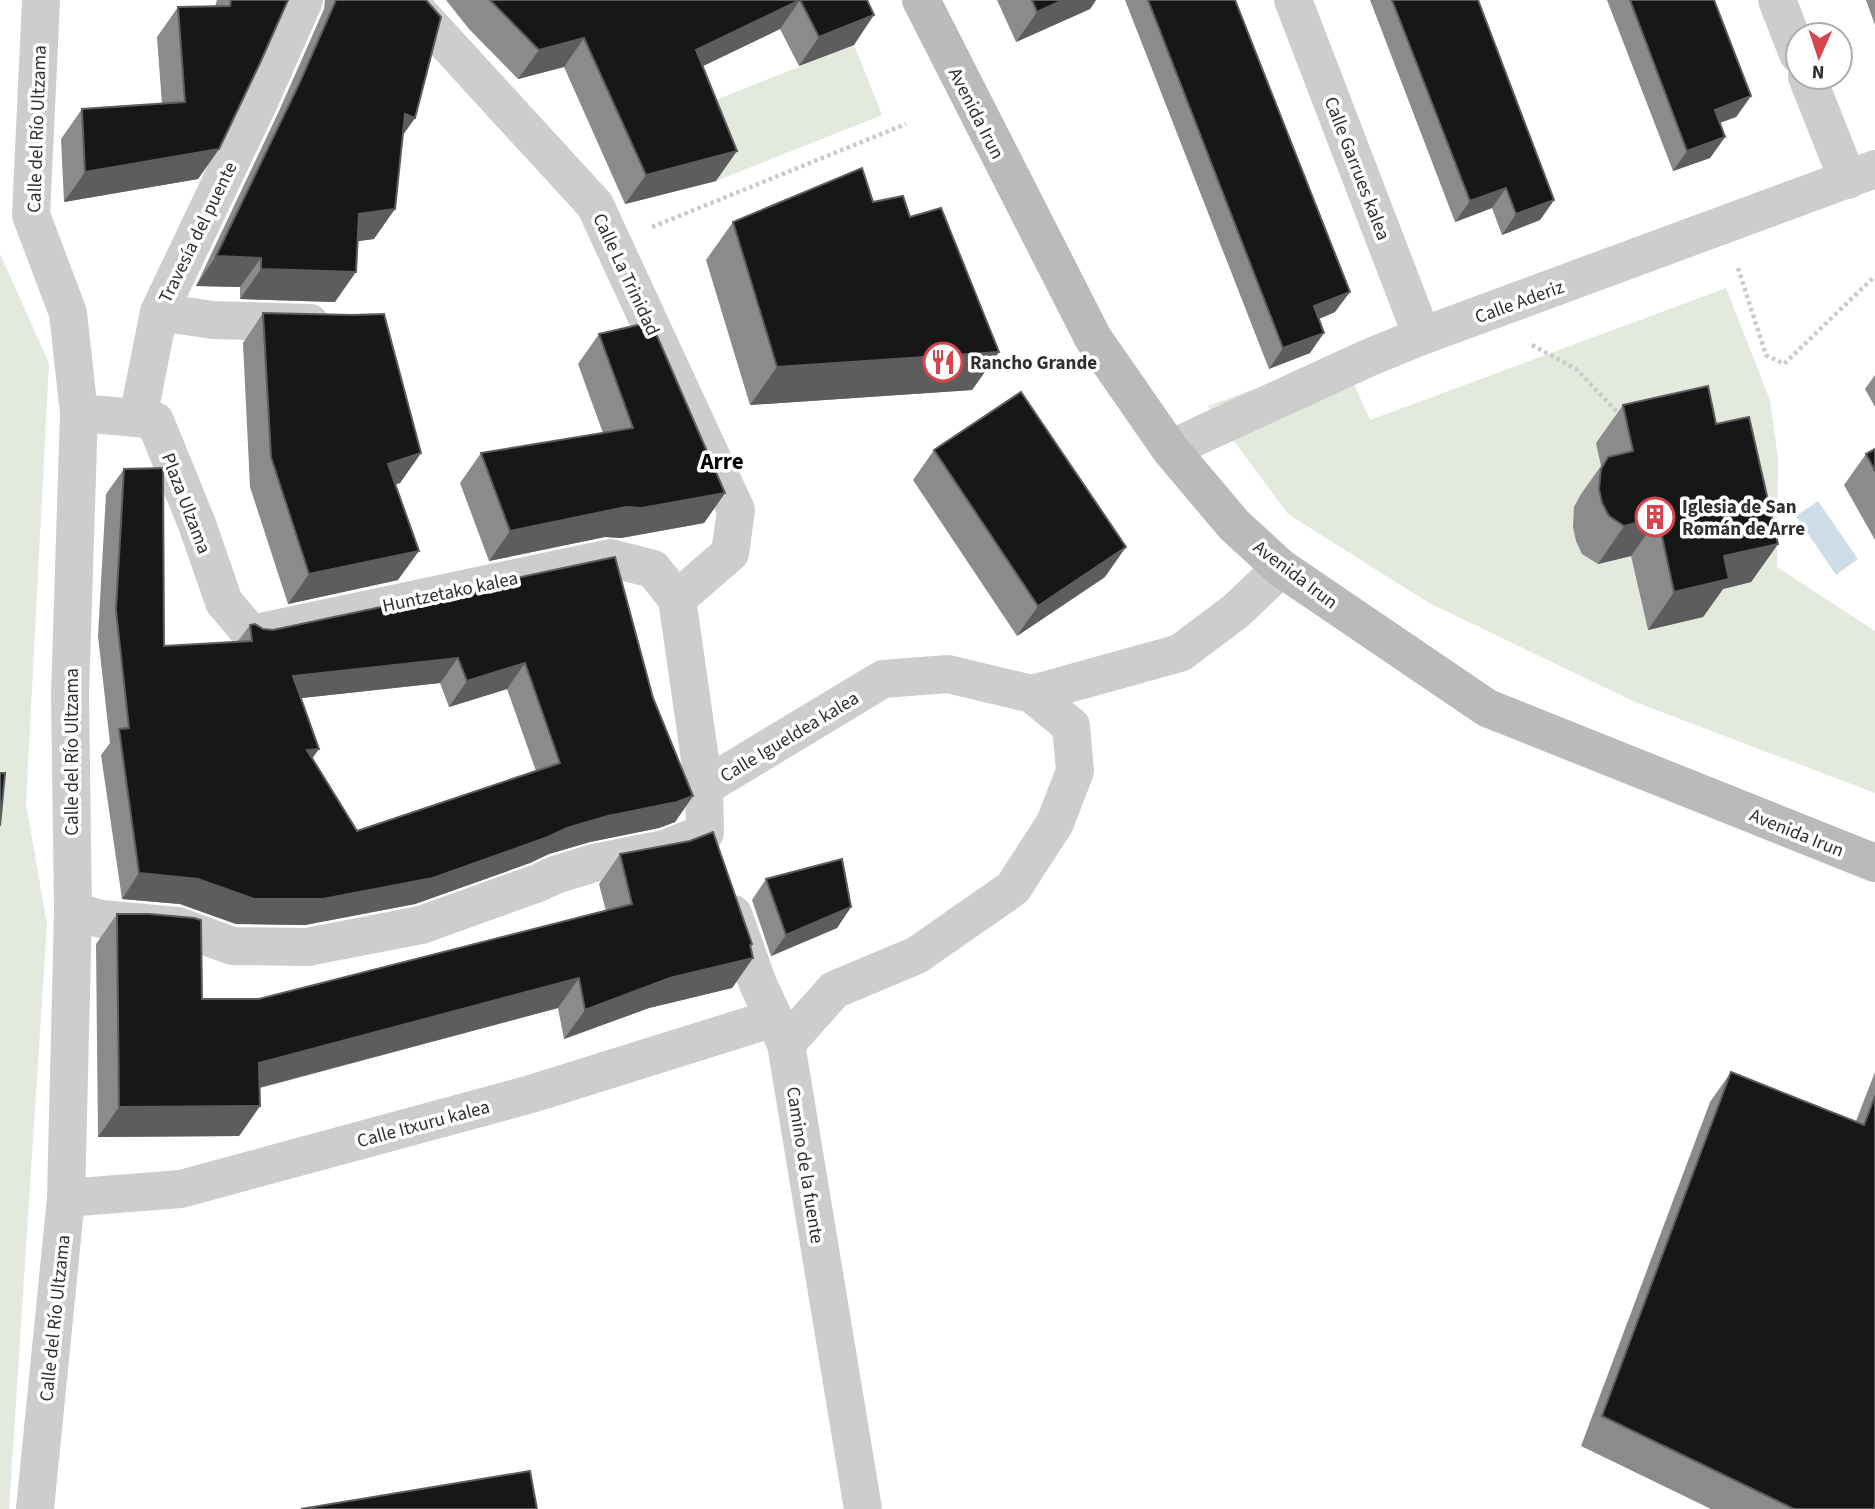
<svg xmlns="http://www.w3.org/2000/svg" width="1875" height="1509" font-family="'Source Sans 3',sans-serif">
	<style>
		.green { fill: #e3e9dd; fill-rule: evenodd }
		.water { fill: #cedee9 }
		.lines { fill: none; stroke-linecap: round; stroke-linejoin: round }
		.path { stroke: #cacaca; stroke-width: 4.5; stroke-dasharray: 3.5 3.5; stroke-linecap: butt }
		.street { stroke: #cdcdcd; stroke-width: 38 }
		.secondary { stroke: #bababa; stroke-width: 38 }
		.wall { fill: #8b8b8b; fill-rule: evenodd }
		.shaded-wall { fill: #5d5d5d }
		.building { fill: #171717; stroke: #5d5d5d; stroke-width: 2; fill-rule: evenodd }
		.labels { text-anchor: middle; stroke-width: 7; stroke-linejoin: round; paint-order: stroke }
		.street-label { font-size: 19px; fill: #303030; stroke: #fff }
		.poi-label { font-size: 19px; font-weight: bold; fill: #303030; stroke: #fff; text-anchor: start }
		.quarter-label { font-size: 23px; font-weight: bold; fill: #000; stroke: #fff }
	</style>
	<rect width="100%" height="100%" fill="#fff"/>
	<g class="green">
		<path d="M854,45L882,115L716,181L688,111Z"/>
		<path d="M0,254L49,363L26,804L47,924L9,1509H0Z"/>
		<path d="M1726,288L1770,400L1778,458L1777,567L1875,631V793L1635,702L1429,603L1288,514L1208,406L1342,357L1370,420ZM1606,488L1702,617L1648,630L1631,556L1598,564C1579,537 1564,528 1581,495Z"/>
	</g>
	<path class="water" d="M1818,501L1858,559L1836,575L1796,516Z"/>
	<g class="lines">
		<g class="path">
			<path d="M652,227L906,124"/>
			<path d="M1738,268L1766,355L1784,364L1875,276"/>
			<path d="M1532,345L1576,369L1620,415"/>
		</g>
		<g class="street">
			<path d="M407,0L595,205L736,510L730,553L677,599L704,787"/>
			<path d="M1293,0L1422,336"/>
			<path d="M1777,0L1798,54"/>
			<path d="M1807,77L1848,180"/>
			<path d="M159,312L213,320L310,323"/>
			<path d="M79,413L138,418L159,312L259,102L304,0"/>
			<path d="M138,418L155,421L197,524L224,602L251,634L610,558L653,569L677,599"/>
			<path d="M1170,449L1368,358L1422,336L1875,169"/>
			<path d="M73,911L101,919L178,926L232,946L307,947L421,925L538,883L555,875L594,863L665,849L705,833L704,787L883,679L948,674L1032,694L1180,653L1236,611L1281,568"/>
			<path d="M733,914L758,984L786,1044L863,1509"/>
			<path d="M786,1044L834,990L917,955L1013,888L1055,823L1075,771L1071,726L1032,694"/>
			<path d="M66,1198L181,1189L531,1094L774,1018"/>
			<path d="M35,1509L66,1198L73,911L70,695L79,413L68,313L31,215L41,0"/>
		</g>
		<path class="secondary" d="M921,0L1093,338L1170,449L1234,525L1281,568L1487,708L1875,863"/>
	</g>
	<g class="wall">
		<path d="M217,0H288L219,149L198,179L64,202L61,139L82,109L162,104L157,37L178,7L215,6Z"/>
		<path d="M325,0H426L415,118L403,135L374,239L358,241L335,302L240,299V287L196,286L279,111L324,9Z"/>
		<path d="M446,0H867L854,45L799,66L780,29L703,66L716,181L625,204L564,67L518,79L469,29Z"/>
		<path d="M997,0H1096L1090,9L1016,42Z"/>
		<path d="M1125,0H1235L1335,312L1319,319L1310,353L1269,369Z"/>
		<path d="M1370,0H1478L1554,200L1540,220L1502,235L1492,208L1455,222Z"/>
		<path d="M1607,0H1714L1751,96L1736,117L1719,123L1725,137L1710,158L1673,171Z"/>
		<path d="M1866,0H1875V25Z"/>
		<path d="M873,202L910,217L999,352L972,390L750,405L706,260L733,222Z"/>
		<path d="M263,313L421,453L400,483L395,485L398,580L288,604L250,487L243,343Z"/>
		<path d="M599,334L725,493L704,523L621,538L605,537L489,561L460,483L481,453L603,433L578,364Z"/>
		<path d="M1875,375V407L1865,389Z"/>
		<path d="M1623,405L1716,424L1778,544L1751,582L1723,589L1703,617L1648,630L1631,556L1598,564L1582,554L1576,541L1573,527L1574,507L1581,494L1601,466L1596,443Z"/>
		<path d="M1875,449V540L1844,485L1866,454Z"/>
		<path d="M934,450L1105,577L1017,636L913,480Z"/>
		<path d="M124,469L164,646L238,641L250,625L263,629L273,630L615,557L653,698L693,796L675,822L659,828L590,842L549,854L530,863L415,904L305,925L236,924L180,904L122,899L101,755L110,743L98,636L106,494ZM440,683L449,707L507,689L536,771L357,831L312,758L301,698Z"/>
		<path d="M620,854L750,946L753,958L732,988L649,1008L564,1039L558,1008L260,1088V1106L239,1136L98,1137L96,944L117,914L202,999H259L606,911L599,884Z"/>
		<path d="M766,879L851,907L837,928L771,956L752,900Z"/>
		<path d="M1731,1072L1856,1121L1875,1072V1509H1711L1581,1446L1710,1102Z"/>
	</g>
	<g class="shaded-wall">
		<path d="M800,0L780,29L676,79L696,50Z"/>
		<path d="M1063,0H1096L1090,9L1016,42L1037,12Z"/>
		<path d="M874,15L854,45L799,66L819,37Z"/>
		<path d="M584,38L564,67L518,79L539,50Z"/>
		<path d="M1751,96L1736,117L1700,130L1715,110Z"/>
		<path d="M405,114L415,118L394,147Z"/>
		<path d="M1725,137L1710,158L1673,171L1687,151Z"/>
		<path d="M219,149L198,179L64,202L85,172Z"/>
		<path d="M737,151L716,181L625,204L646,175Z"/>
		<path d="M1506,188L1492,208L1455,222L1470,201Z"/>
		<path d="M1554,200L1540,220L1502,235L1516,214Z"/>
		<path d="M395,209L374,239L338,244L359,214Z"/>
		<path d="M216,256L261,258L240,287L196,286Z"/>
		<path d="M261,269L356,272L335,302L240,299Z"/>
		<path d="M1350,292L1335,312L1299,327L1314,306Z"/>
		<path d="M1324,333L1310,353L1269,369L1283,348Z"/>
		<path d="M999,352L972,390L750,405L777,367Z"/>
		<path d="M421,453L400,483L367,494L388,464Z"/>
		<path d="M725,493L704,523L621,538L605,537L489,561L510,531L626,507Z"/>
		<path d="M1658,518L1631,556L1598,564L1624,526Z"/>
		<path d="M1778,544L1751,582L1723,589L1703,617L1648,630L1674,592L1724,556Z"/>
		<path d="M1126,547L1105,577L1017,636L1038,606Z"/>
		<path d="M419,551L398,580L288,604L309,574Z"/>
		<path d="M458,658L440,683L275,701L293,676Z"/>
		<path d="M525,663L507,689L449,707L467,681Z"/>
		<path d="M319,749L301,774L307,750Z"/>
		<path d="M693,796L675,822L659,828L590,842L549,854L530,863L415,904L305,925L236,924L180,904L122,899L139,873L567,828L608,816Z"/>
		<path d="M851,907L837,928L771,956L786,935Z"/>
		<path d="M752,944L740,961L753,958L732,988L649,1008L564,1039L585,1010Z"/>
		<path d="M579,978L558,1008L239,1093L259,1063Z"/>
		<path d="M260,1106L239,1136L98,1137L119,1107Z"/>
	</g>
	<g class="building">
		<path d="M231,0H288L260,63L219,149L85,172L82,109L185,102L178,7L230,6Z"/>
		<path d="M336,0H426L441,17L415,118L405,114L395,209L359,214L356,272L261,269V258L216,256L300,82Z"/>
		<path d="M490,0H867L874,15L819,37L800,0L696,50L737,151L646,175L584,38L539,50Z"/>
		<path d="M1032,0H1063L1037,12Z"/>
		<path d="M1148,0H1235L1350,292L1314,306L1324,333L1283,348Z"/>
		<path d="M1392,0H1478L1554,200L1516,214L1506,188L1470,201Z"/>
		<path d="M1630,0H1714L1751,96L1715,110L1725,137L1687,151Z"/>
		<path d="M862,168L873,202L903,196L910,217L941,208L999,352L777,367L733,222Z"/>
		<path d="M263,313L352,315L384,314L421,453L388,464L419,551L309,574L271,457Z"/>
		<path d="M651,322L725,493L642,508L626,507L510,531L481,453L633,428L599,334Z"/>
		<path d="M1708,386L1716,424L1749,417L1778,544L1724,556L1729,579L1674,592L1658,518L1624,526L1609,516L1602,503L1599,489L1601,469L1608,457L1633,451L1623,405Z"/>
		<path d="M1021,392L1126,547L1038,606L934,450Z"/>
		<path d="M1875,449V471L1866,454Z"/>
		<path d="M163,468L164,646L252,641L250,625L255,624L263,629L273,630L615,557L653,698L693,796L677,802L608,816L567,828L548,837L433,878L323,899H254L198,879L139,873L119,729L129,728L116,610L124,469ZM458,658L467,681L525,663L560,763L357,831L307,750L319,749L293,676Z"/>
		<path d="M0,773H5L0,826Z"/>
		<path d="M713,832L752,944L750,945L753,958L670,978L585,1010L579,978L259,1063L260,1106L119,1107L117,914H149L194,918L201,920L202,999H259L632,904L620,854L690,841Z"/>
		<path d="M842,859L851,907L786,935L766,879Z"/>
		<path d="M1731,1072L1864,1125L1875,1096V1509H1794L1602,1416Z"/>
		<path d="M530,1471L537,1509H301Z"/>
	</g>
	<defs>
		<symbol id="restaurant-ring" viewBox="-11 -11 22 22"><circle r="9.5" fill="#fff" stroke="#d5454d" stroke-width="1.5"/><path d="M-5-6h1v4h1v-4h1v4h1v-4h1v5L-1.5 .5V6h-2V.5L-5-1ZM5-6V6H3V1.5H1.5Q1.5-4 5-6Z" fill="#d5454d"/></symbol>
		<symbol id="building-ring" viewBox="-11 -11 22 22"><circle r="9.5" fill="#fff" stroke="#d5454d" stroke-width="1.5"/><path d="M-4-6H4V6H1V3H-1V6H-4ZM-2.5-4.3h1.7v1.8h-1.7ZM.8-4.3h1.7v1.8H.8ZM-2.5-1h1.7V.8h-1.7ZM.8-1h1.7V.8H.8Z" fill="#d5454d"/></symbol>
	</defs>
	<g fill-rule="evenodd">
		<use href="#restaurant-ring" x="921" y="340" width="44" height="44"/>
		<use href="#building-ring" x="1633" y="495" width="44" height="44"/>
	</g>
	<g class="labels">
		<g class="street-label">
			<text transform="translate(977 113) rotate(63)" y="7">Avenida Irun</text>
			<text transform="translate(36 129) rotate(-88)" y="7">Calle del Río Ultzama</text>
			<text transform="translate(1358 168) rotate(69)" y="7">Calle Garrues kalea</text>
			<text transform="translate(197 232) rotate(-64)" y="7">Travesía del puente</text>
			<text transform="translate(627 274) rotate(65)" y="7">Calle La Trinidad</text>
			<text transform="translate(1519 301) rotate(-20)" y="7">Calle Aderiz</text>
			<text transform="translate(187 503) rotate(69)" y="7">Plaza Ulzama</text>
			<text transform="translate(1296 574) rotate(37)" y="7">Avenida Irun</text>
			<text transform="translate(450 591) rotate(-12)" y="7">Huntzetako kalea</text>
			<text transform="translate(789 736) rotate(-31)" y="7">Calle Igueldea kalea</text>
			<text transform="translate(71 752) rotate(-90)" y="7">Calle del Río Ultzama</text>
			<text transform="translate(1797 832) rotate(22)" y="7">Avenida Irun</text>
			<text transform="translate(423 1123) rotate(-15)" y="7">Calle Itxuru kalea</text>
			<text transform="translate(806 1165) rotate(81)" y="7">Camino de la fuente</text>
			<text transform="translate(54 1318) rotate(-84)" y="7">Calle del Río Ultzama</text>
		</g>
		<g class="poi-label">
			<text x="970" y="369">Rancho Grande</text>
			<text x="1682" y="513">Iglesia de San<tspan x="1682" dy="22">Román de Arre</tspan></text>
		</g>
		<g class="quarter-label">
			<text x="722" y="469">Arre</text>
		</g>
	</g>
	<g transform="translate(1819 56) rotate(183)"><circle r="33" fill="#ffffff" stroke="#acacac" stroke-width="2"/>
	<path d="M0-5L12 26L0 18L-12 26Z" fill="#d5454d"/>
	<text y="-10" font-size="19" font-weight="bold" text-anchor="middle" fill="#303030">N</text>
	</g>
</svg>
